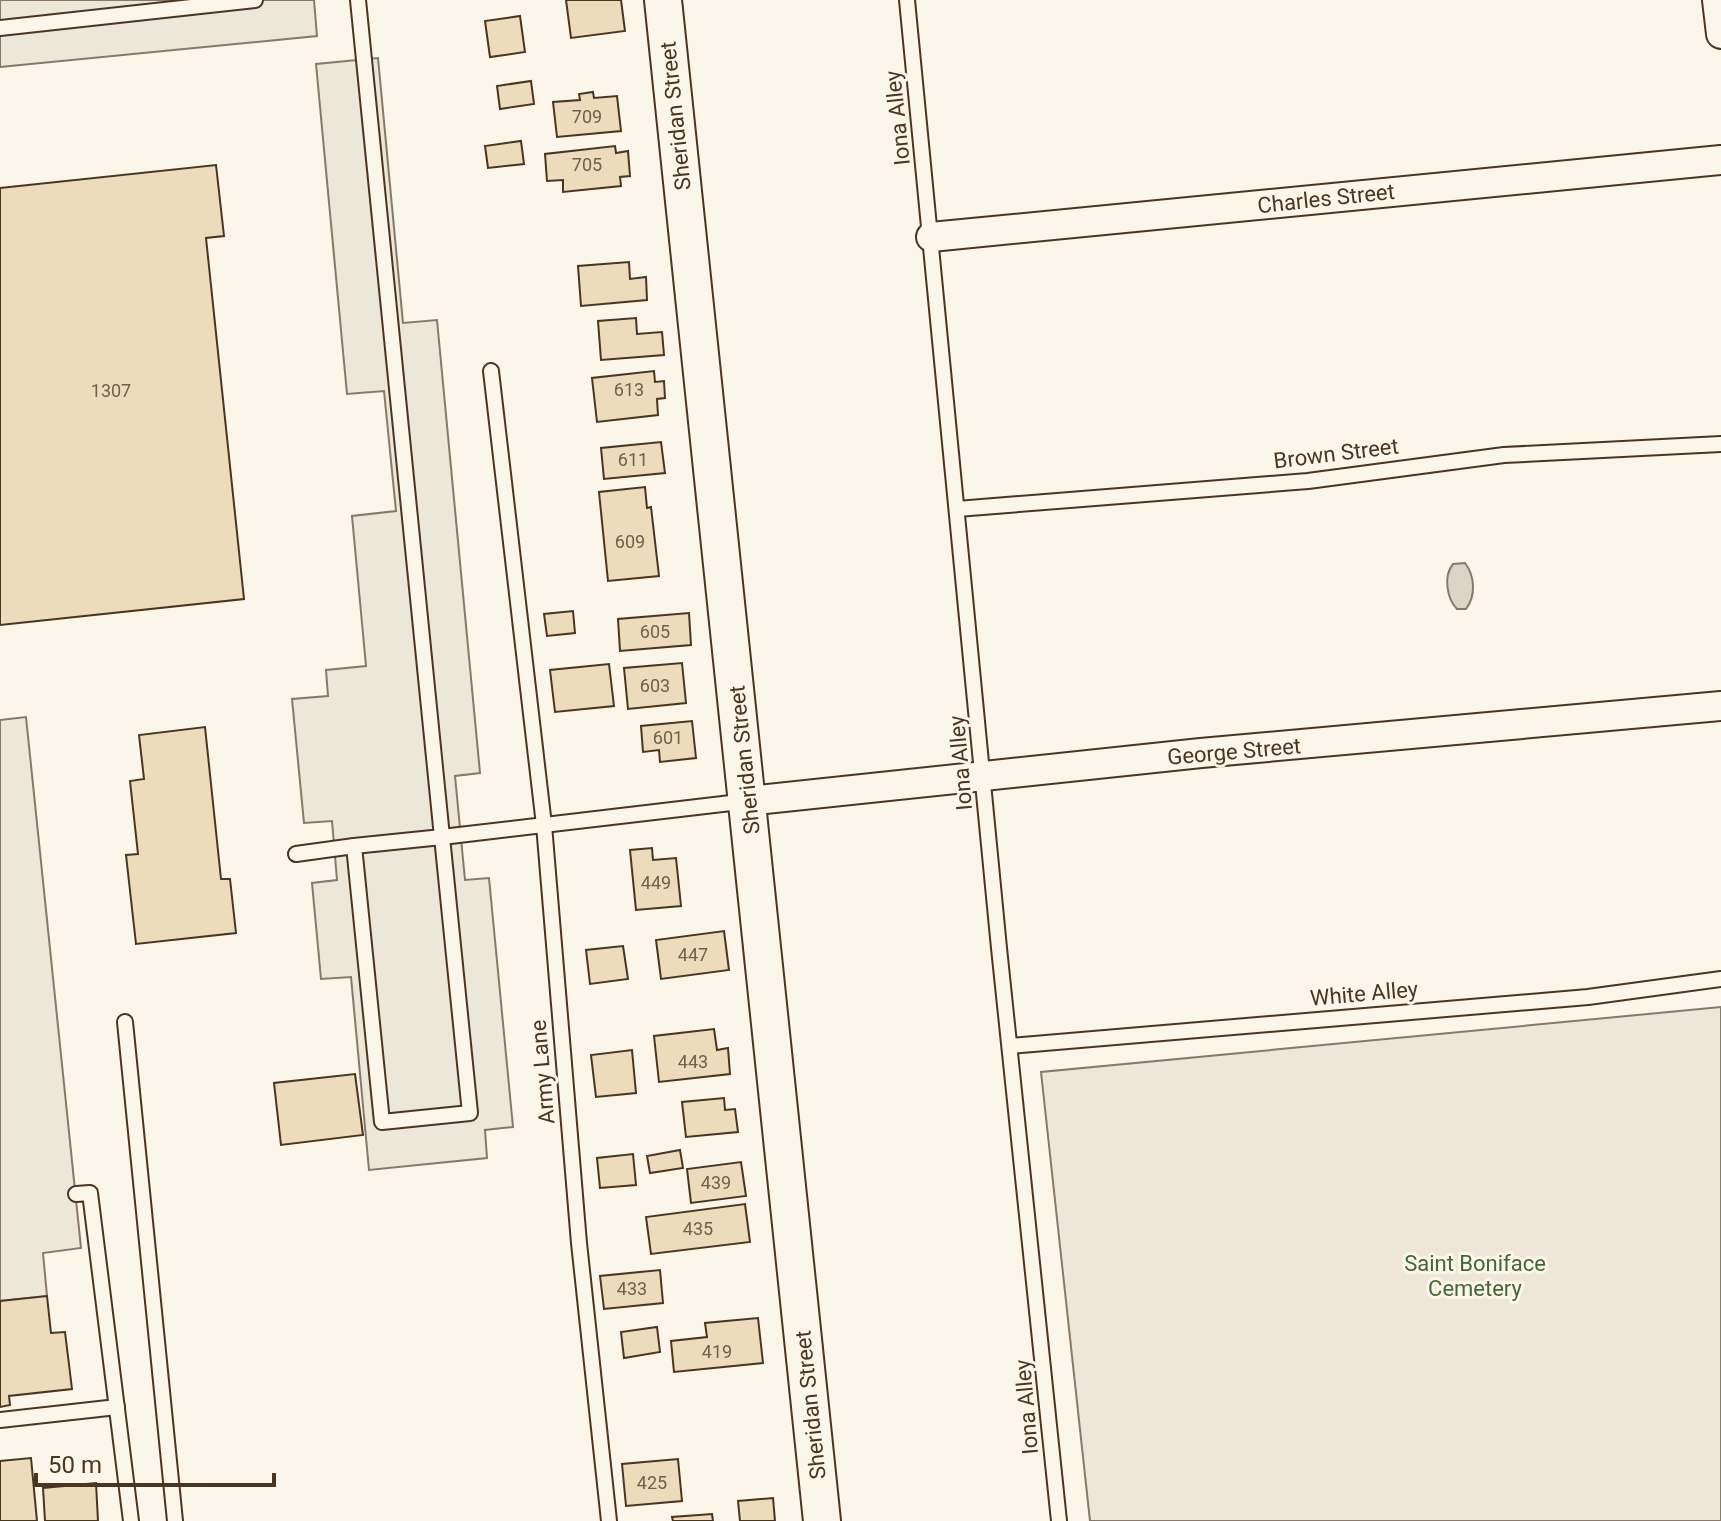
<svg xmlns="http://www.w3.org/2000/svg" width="1721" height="1521" font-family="Roboto,sans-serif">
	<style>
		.green { fill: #ede6d9; stroke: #887966; stroke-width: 2 }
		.parking { fill: #ede7d9; stroke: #887966; stroke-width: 2 }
		.water { fill: #dcd4c6; stroke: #887966; stroke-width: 2 }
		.building { fill: #ecdcbc; stroke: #4a3520; stroke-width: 2 }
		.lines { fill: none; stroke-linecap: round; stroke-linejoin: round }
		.service-casing { stroke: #4a3520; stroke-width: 18 }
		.minor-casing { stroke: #4a3520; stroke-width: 32 }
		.tertiary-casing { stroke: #4a3520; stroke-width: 40 }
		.service { stroke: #fbf6e9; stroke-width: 14 }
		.minor { stroke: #fbf6e9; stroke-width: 28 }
		.tertiary { stroke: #fbf6e9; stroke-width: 36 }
		.labels { text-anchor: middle; stroke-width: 6; stroke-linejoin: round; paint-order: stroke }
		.number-label { font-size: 18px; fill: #725f47 }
		.street-label { font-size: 22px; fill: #4a3520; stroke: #fbf6e9 }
		.park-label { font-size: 22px; fill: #436837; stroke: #fbf6e9 }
	</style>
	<rect width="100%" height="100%" fill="#fbf6e9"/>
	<path class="green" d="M1721,1007V1521H1090L1041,1072Z"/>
	<g class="parking">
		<path d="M0,0H314L317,36L0,67Z"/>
		<path d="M378,58L403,323L437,320L480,773L455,776L465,880L489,878L513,1127L485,1130L487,1158L369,1170L351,977L321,979L312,883L337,880L332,821L304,823L292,699L328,696L326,670L366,666L352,516L396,511L384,391L347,394L316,64Z"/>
		<path d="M26,717L81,1248L43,1253L47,1296L0,1301V720Z"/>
	</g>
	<path class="water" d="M1465,563C1475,576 1476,596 1466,609H1457C1447,599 1443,576 1453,564Z"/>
	<g class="building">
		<path d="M566,0H621L625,31L571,38Z"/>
		<path d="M520,16L525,52L490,57L485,21Z"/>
		<path d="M531,81L534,104L500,109L497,86Z"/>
		<path d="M593,92L594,98L617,96L621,131L557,137L553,102L580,100L579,94Z"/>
		<path d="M521,141L524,164L488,168L485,146Z"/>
		<path d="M615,146L616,153L628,151L630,176L620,177L621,186L563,192V180L547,181L545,154Z"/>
		<path d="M216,165L224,236L206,238L244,599L0,625V188Z"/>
		<path d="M629,262L630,279L646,277L647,300L581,306L578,266Z"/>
		<path d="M636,318L637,334L662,332L664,355L601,360L598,321Z"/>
		<path d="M654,371L655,382L664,381L665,398L657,399L658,415L597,422L592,378Z"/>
		<path d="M661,442L665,473L604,479L601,448Z"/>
		<path d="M645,487L647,508L651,507L659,576L608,581L599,492Z"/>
		<path d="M573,611L575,633L547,636L544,614Z"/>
		<path d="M689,613L691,645L620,651L618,619Z"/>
		<path d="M682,663L686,703L628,709L624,668Z"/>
		<path d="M609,664L614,706L555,712L550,670Z"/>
		<path d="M692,721L696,758L660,762L659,750L643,752L641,726Z"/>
		<path d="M205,727L221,879H230L236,933L136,944L126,855L138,854L130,781L144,779L139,735Z"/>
		<path d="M652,848L653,860L676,858L681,906L636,910L630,850Z"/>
		<path d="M724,931L729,970L661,979L656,940Z"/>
		<path d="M623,946L628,979L590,984L586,950Z"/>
		<path d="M714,1029L717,1050L728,1048L730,1074L659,1082L654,1036Z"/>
		<path d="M632,1050L636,1093L596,1097L591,1055Z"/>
		<path d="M355,1074L363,1135L281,1145L274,1083Z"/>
		<path d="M724,1098L725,1110L735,1109L738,1132L686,1137L682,1102Z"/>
		<path d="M680,1150L683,1168L650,1173L647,1156Z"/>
		<path d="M633,1154L636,1185L600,1188L597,1158Z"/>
		<path d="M741,1162L746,1196L691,1203L687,1169Z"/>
		<path d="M745,1204L750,1242L651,1254L646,1217Z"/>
		<path d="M660,1270L663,1303L604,1309L600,1276Z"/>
		<path d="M47,1296L51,1333L65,1332L72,1389L9,1396L10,1405L0,1407V1301Z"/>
		<path d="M758,1318L763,1363L674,1372L671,1341L707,1337L705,1323Z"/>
		<path d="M657,1327L660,1352L624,1358L621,1332Z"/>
		<path d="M31,1458L37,1521H0V1461Z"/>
		<path d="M678,1459L682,1501L626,1506L622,1464Z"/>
		<path d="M96,1483L98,1521H45L43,1488Z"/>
		<path d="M773,1498L775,1521H740L738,1501Z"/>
		<path d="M712,1514L713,1521H673L672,1517Z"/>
	</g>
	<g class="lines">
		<defs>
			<g id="service">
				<path d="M358,0L442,837L354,846L382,1122L470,1113L442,837L748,801"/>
				<path d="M907,0L999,948L1059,1521"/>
				<path d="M0,28L255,0"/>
				<path d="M491,371L544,825L579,1243L609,1521"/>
				<path d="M957,509L1308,481L1504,455L1721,444"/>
				<path d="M296,854L354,846"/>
				<path d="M125,1022L175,1521"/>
				<path d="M1010,1046L1588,997L1721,979"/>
				<path d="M76,1194L90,1193L131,1521"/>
				<path d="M0,1420L117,1407"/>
			</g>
			<g id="minor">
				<path d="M1717,0L1721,34"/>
				<path d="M931,237L1721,160"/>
				<path d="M748,801L1201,753L1721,706"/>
			</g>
			<path id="tertiary" d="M663,0L822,1521"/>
		</defs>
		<use href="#service" class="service-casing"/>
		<use href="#minor" class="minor-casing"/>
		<use href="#tertiary" class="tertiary-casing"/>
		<use href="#service" class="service"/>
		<use href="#minor" class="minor"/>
		<use href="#tertiary" class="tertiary"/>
	</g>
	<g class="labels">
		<g class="number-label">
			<text x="587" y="123">709</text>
			<text x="587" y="171">705</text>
			<text x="629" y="396">613</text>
			<text x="111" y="397">1307</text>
			<text x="633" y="466">611</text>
			<text x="630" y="548">609</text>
			<text x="655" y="638">605</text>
			<text x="655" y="692">603</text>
			<text x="668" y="744">601</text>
			<text x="656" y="889">449</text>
			<text x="693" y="961">447</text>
			<text x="693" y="1068">443</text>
			<text x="716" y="1189">439</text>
			<text x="698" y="1235">435</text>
			<text x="632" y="1295">433</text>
			<text x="717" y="1358">419</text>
			<text x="652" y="1489">425</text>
		</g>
		<g class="street-label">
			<text transform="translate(675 116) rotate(-96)" y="8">Sheridan Street</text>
			<text transform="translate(897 118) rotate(-96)" y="8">Iona Alley</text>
			<text transform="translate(1326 198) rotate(-6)" y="8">Charles Street</text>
			<text transform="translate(1336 453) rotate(-7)" y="8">Brown Street</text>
			<text transform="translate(1234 751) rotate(-5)" y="8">George Street</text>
			<text transform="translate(744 760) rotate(-96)" y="8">Sheridan Street</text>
			<text transform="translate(960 763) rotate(-95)" y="8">Iona Alley</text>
			<text transform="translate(1364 993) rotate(-5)" y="8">White Alley</text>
			<text transform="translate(542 1072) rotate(-95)" y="8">Army Lane</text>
			<text transform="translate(810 1405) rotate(-96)" y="8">Sheridan Street</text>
			<text transform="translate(1026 1407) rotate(-95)" y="8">Iona Alley</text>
		</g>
		<g class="park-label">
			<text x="1475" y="1271">Saint Boniface<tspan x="1475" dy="25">Cemetery</tspan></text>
		</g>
	</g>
	<path d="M36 1473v12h238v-12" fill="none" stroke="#4a3520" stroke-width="4"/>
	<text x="48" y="1473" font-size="24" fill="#4a3520" stroke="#fbf6e9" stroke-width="6" paint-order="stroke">50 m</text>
</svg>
